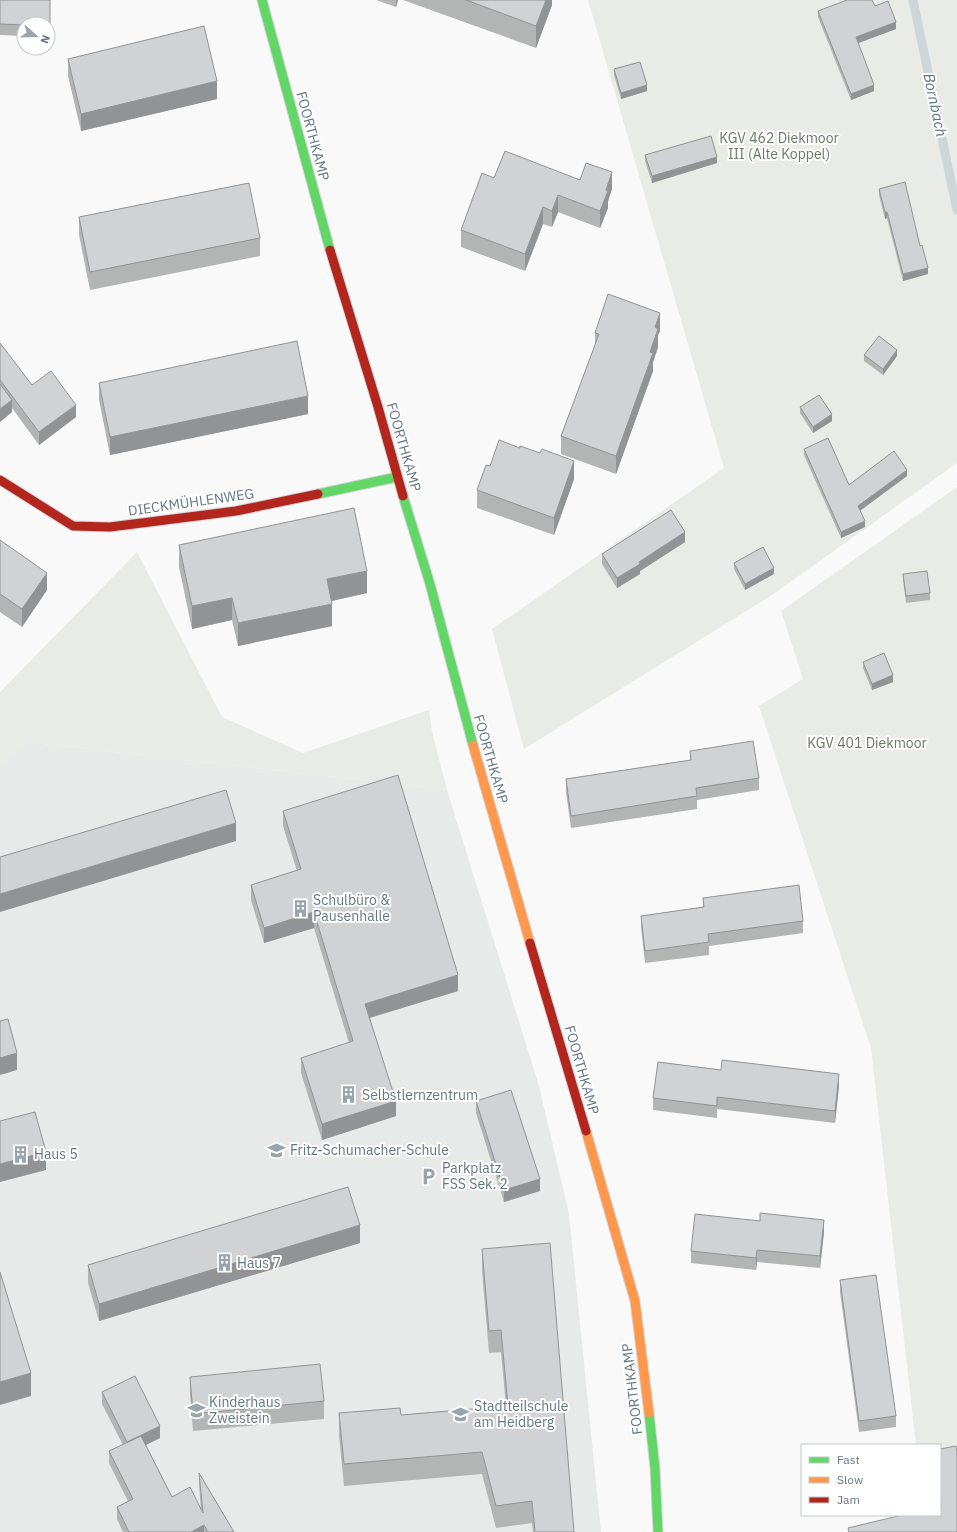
<svg xmlns="http://www.w3.org/2000/svg" width="957" height="1532" font-family="'IBM Plex Sans',sans-serif">
	<style>
		.built { fill: #e8e9e9 }
		.green { fill: #e8ebe6 }
		.lines { fill: none; stroke-linecap: round; stroke-linejoin: round }
		.stream { stroke: #ced6d9; stroke-width: 9 }
		.fast-casing { stroke: #d5d6d7; stroke-width: 11 }
		.slow-casing { stroke: #d5d6d7; stroke-width: 11 }
		.jam-casing { stroke: #d5d6d7; stroke-width: 11 }
		.fast { stroke: #63d668; stroke-width: 9 }
		.slow { stroke: #ff974d; stroke-width: 9 }
		.jam { stroke: #b3261e; stroke-width: 9 }
		.wall { fill: #b3b5b5 }
		.shaded-wall { fill: #929394 }
		.building { fill: #d0d2d3; stroke: #929394 }
		.labels { text-anchor: middle; stroke-width: 4; stroke-linejoin: round; paint-order: stroke }
		.street-label { font-size: 14px; fill: #657683; stroke: #fff }
		.park-label { font-size: 14px; fill: #687a64; stroke: #fff }
		.poi-label { font-size: 14px; fill: #657683; stroke: #fff; text-anchor: start }
		.water-label { font-size: 15px; font-style: italic; fill: #60757c; stroke: #fff }
	</style>
	<rect width="100%" height="100%" fill="#f9f9f9"/>
	<path class="built" d="M26,742L447,790L539,1086L569,1214L601,1532H0V766Z"/>
	<g class="green">
		<path d="M588,0H957V463L772,595L524,749L492,629L724,468Z"/>
		<path d="M957,487V1532L940,1515V1445H916L871,1048L759,706L803,679L781,611Z"/>
		<path d="M137,552L222,717L303,753L429,710L432,732L447,790L26,742L0,766V692Z"/>
	</g>
	<g class="lines">
		<path class="stream" d="M913,0L957,210"/>
		<defs>
			<g id="fast">
				<path d="M262,0L330,250"/>
				<path d="M318,494L397,477"/>
				<path d="M403,496L430,584L473,745"/>
				<path d="M649,1413L655,1468L658,1532"/>
			</g>
			<g id="slow">
				<path d="M473,745L530,943"/>
				<path d="M586,1131L635,1301L649,1413"/>
			</g>
			<g id="jam">
				<path d="M330,250L378,407L403,496"/>
				<path d="M0,480L73,526L110,527L236,511L318,494"/>
				<path d="M530,943L586,1131"/>
			</g>
		</defs>
		<use href="#fast" class="fast-casing"/>
		<use href="#slow" class="slow-casing"/>
		<use href="#jam" class="jam-casing"/>
		<use href="#fast" class="fast"/>
		<use href="#slow" class="slow"/>
		<use href="#jam" class="jam"/>
	</g>
	<g class="wall">
		<path d="M0,0H50V37H48V24H24V36L0,35Z"/>
		<path d="M376,0H398L396,7Z"/>
		<path d="M403,0H552V5L536,48Z"/>
		<path d="M875,6L896,29L858,43L874,91L851,100L818,17V11Z"/>
		<path d="M68,59L217,99L81,131L68,76Z"/>
		<path d="M614,69L647,91L621,99L614,75Z"/>
		<path d="M645,155L717,163L652,183L645,161Z"/>
		<path d="M494,178L580,180L612,189L608,201V208L600,228L558,212L552,227L543,224L525,271L461,247V230Z"/>
		<path d="M879,189L920,246L928,274L903,281L887,218L885,219L879,195Z"/>
		<path d="M79,217L260,238V256L90,290L79,235Z"/>
		<path d="M660,331L658,335V347L653,362V371L616,474L561,454V436L595,346V333Z"/>
		<path d="M0,343L32,385L76,417L39,445L12,408V412L0,422Z"/>
		<path d="M864,355L897,356L883,375L864,361Z"/>
		<path d="M99,383L308,414L110,455L99,400Z"/>
		<path d="M800,407L832,421L813,433L800,413Z"/>
		<path d="M804,449L849,485L907,476L860,511L865,527L841,538L804,455Z"/>
		<path d="M490,466L574,479L554,535L477,508V490Z"/>
		<path d="M0,540L47,590L22,627L0,612Z"/>
		<path d="M685,542L640,571V574L617,588L602,564V554Z"/>
		<path d="M179,545L367,593L332,601V626L238,646L232,620L192,629L179,567Z"/>
		<path d="M734,563L774,574L745,590L734,569Z"/>
		<path d="M903,574L930,593V600L906,603L903,580Z"/>
		<path d="M863,662L893,682L872,690L863,668Z"/>
		<path d="M690,751L759,778V790L697,800V809L571,828L566,792V779L690,760Z"/>
		<path d="M283,811L458,991L370,1018L396,1116L322,1140L301,1073V1058L349,1043L314,928L264,943L251,900V885L297,871L283,826Z"/>
		<path d="M703,898L803,921V933L709,946V955L645,963L641,928V916L703,907Z"/>
		<path d="M839,1086L835,1123L717,1109V1118L653,1110V1098Z"/>
		<path d="M476,1101L540,1191L504,1202L476,1113Z"/>
		<path d="M824,1232L820,1268L757,1262L756,1270L691,1263V1251Z"/>
		<path d="M360,1243L99,1321L88,1283V1265Z"/>
		<path d="M482,1249L574,1532H533L532,1523L496,1528L482,1474L344,1486L339,1435V1413L401,1415L506,1406L501,1352L489,1353L482,1271Z"/>
		<path d="M840,1280L896,1416V1427L859,1432L840,1292Z"/>
		<path d="M190,1377L324,1401V1419L193,1431L190,1395Z"/>
		<path d="M102,1392L160,1438L146,1445L172,1497L201,1510L199,1485V1473L234,1532H123L117,1519V1507L128,1501L109,1463V1451L123,1445L102,1404Z"/>
	</g>
	<g class="shaded-wall">
		<path d="M396,0H398L396,7Z"/>
		<path d="M546,0H552V5L536,48V26Z"/>
		<path d="M896,22V29L856,44V37Z"/>
		<path d="M217,81V99L81,131V114Z"/>
		<path d="M647,85V91L621,99V93Z"/>
		<path d="M874,85V91L851,100V94Z"/>
		<path d="M717,157V163L652,183V176Z"/>
		<path d="M612,172V189L608,201V208L600,228V211L606,190Z"/>
		<path d="M558,195V212L552,227V211Z"/>
		<path d="M543,207V224L525,271V254Z"/>
		<path d="M885,212H887V218L885,219Z"/>
		<path d="M928,268V274L903,281V274Z"/>
		<path d="M660,313V331L658,335V347L653,362V371L616,474V456L655,327Z"/>
		<path d="M897,350V356L883,375V369Z"/>
		<path d="M308,396V414L110,455V437Z"/>
		<path d="M12,400V412L0,422V409Z"/>
		<path d="M76,405V417L39,445V432Z"/>
		<path d="M832,414V421L813,433V427Z"/>
		<path d="M574,461V479L554,535V518Z"/>
		<path d="M907,470V476L858,512V506Z"/>
		<path d="M865,521V527L841,538V532Z"/>
		<path d="M685,532V542L640,571V574L617,588V578L639,562Z"/>
		<path d="M774,568V574L745,590V584Z"/>
		<path d="M367,571V593L327,602V579Z"/>
		<path d="M47,573V590L22,627V609Z"/>
		<path d="M232,598V620L192,629V606Z"/>
		<path d="M332,604V626L238,646V623Z"/>
		<path d="M893,675V682L872,690V684Z"/>
		<path d="M236,823V841L0,912V894Z"/>
		<path d="M314,912V928L264,943V928Z"/>
		<path d="M458,975V991L365,1019V1004Z"/>
		<path d="M17,1053V1070L0,1075V1058Z"/>
		<path d="M839,1074V1086L835,1123V1111Z"/>
		<path d="M396,1101V1116L322,1140V1124Z"/>
		<path d="M46,1152V1170L0,1182V1164Z"/>
		<path d="M540,1179V1191L504,1202V1190Z"/>
		<path d="M824,1220V1232L820,1268V1256Z"/>
		<path d="M360,1225V1243L99,1321V1304Z"/>
		<path d="M757,1250V1262L756,1270V1258Z"/>
		<path d="M31,1373V1396L0,1405V1382Z"/>
		<path d="M160,1426V1438L127,1454V1442Z"/>
		<path d="M204,1525V1532H191Z"/>
	</g>
	<g class="building">
		<path d="M0,0H50V25H48V24H24V25L0,24Z"/>
		<path d="M466,0H546L536,26Z"/>
		<path d="M847,0H872L875,6L888,1L896,22L856,37L874,85L851,94L818,11Z"/>
		<path d="M204,26L217,81L81,114L68,59Z"/>
		<path d="M640,62L647,85L621,93L614,69Z"/>
		<path d="M711,136L717,157L652,176L645,155Z"/>
		<path d="M505,151L580,180L586,163L612,172L606,190L608,191L600,211L558,195L552,211L543,207L525,254L461,230L482,173L494,178Z"/>
		<path d="M905,182L920,246L922,245L928,268L903,274L887,212H885L879,189Z"/>
		<path d="M249,183L260,238L90,272L79,217Z"/>
		<path d="M608,294L660,313L655,327L658,329L650,352L653,353L616,456L561,436L599,334L595,333Z"/>
		<path d="M879,336L897,350L883,369L864,355Z"/>
		<path d="M297,341L308,396L110,437L99,383Z"/>
		<path d="M0,343L32,385L51,371L76,405L39,432L0,380Z"/>
		<path d="M0,384L12,400L0,409Z"/>
		<path d="M819,395L832,414L813,427L800,407Z"/>
		<path d="M828,438L849,485L894,451L907,470L858,506L865,521L841,532L804,449Z"/>
		<path d="M499,440L520,448V446L540,453L542,449L574,461L554,518L477,490L486,465L490,466Z"/>
		<path d="M354,508L367,571L327,579L332,604L238,623L232,598L192,606L179,545Z"/>
		<path d="M671,510L685,532L639,562L640,564L617,578L602,554Z"/>
		<path d="M0,540L47,573L22,609L0,594Z"/>
		<path d="M763,547L774,568L745,584L734,563Z"/>
		<path d="M927,571L930,593L906,596L903,574Z"/>
		<path d="M884,653L893,675L872,684L863,662Z"/>
		<path d="M753,741L759,778L696,788L697,796L571,816L566,779L691,760L690,751Z"/>
		<path d="M398,775L458,975L365,1004L396,1101L322,1124L301,1058L353,1041L314,912L264,928L251,885L301,869L283,811Z"/>
		<path d="M226,790L236,823L0,894V857Z"/>
		<path d="M799,885L803,921L708,934L709,942L645,951L641,916L704,907L703,898Z"/>
		<path d="M8,1019L17,1053L0,1058V1021Z"/>
		<path d="M722,1060L839,1074L835,1111L717,1097V1106L653,1098L658,1062L721,1070Z"/>
		<path d="M511,1090L540,1179L504,1190L476,1101Z"/>
		<path d="M35,1112L46,1152L0,1164V1121Z"/>
		<path d="M348,1187L360,1225L99,1304L88,1265Z"/>
		<path d="M760,1213L824,1220L820,1256L757,1250L756,1258L691,1251L695,1214L760,1221Z"/>
		<path d="M550,1243L574,1532H535L532,1501L496,1506L482,1452L344,1464L339,1413L400,1408L401,1415L508,1406L501,1330L489,1331L482,1249Z"/>
		<path d="M0,1272L31,1373L0,1382Z"/>
		<path d="M876,1275L896,1416L859,1421L840,1280Z"/>
		<path d="M320,1364L324,1401L193,1414L190,1377Z"/>
		<path d="M135,1376L160,1426L127,1442L102,1392Z"/>
		<path d="M141,1436L172,1497L190,1487L203,1513L199,1473L234,1532H208L204,1525L191,1532H129L117,1507L133,1499L109,1451Z"/>
		<path d="M956,1446L957,1452V1532H849L848,1528L902,1515H940V1506L941,1505L940,1499V1449Z"/>
	</g>
	<defs>
		<symbol id="building-bare" viewBox="-9 -9 18 18"><path d="M-4-6H4V6H1V3H-1V6H-4ZM-2.5-4.3h1.7v1.8h-1.7ZM.8-4.3h1.7v1.8H.8ZM-2.5-1h1.7V.8h-1.7ZM.8-1h1.7V.8H.8Z" fill="#99a4ac" stroke="#fff" stroke-width="2.5" paint-order="stroke"/></symbol>
		<symbol id="school-bare" viewBox="-9 -9 18 18"><path d="M0-5L7-2L0 1L-7-2ZM-4 1L0 2.5L4 1V4Q0 6-4 4Z" fill="#99a4ac" stroke="#fff" stroke-width="2.5" paint-order="stroke"/></symbol>
		<symbol id="parking-bare" viewBox="-9 -9 18 18"><path d="M-3.5-5.5H1a3.5 3.5 0 0 1 0 7H-1V5.5H-3.5ZM-1-3.4V-.6H.8a1.4 1.4 0 0 0 0-2.8Z" fill="#99a4ac" stroke="#fff" stroke-width="2.5" paint-order="stroke"/></symbol>
	</defs>
	<g fill-rule="evenodd">
		<use href="#building-bare" x="288" y="896" width="25" height="25"/>
		<use href="#building-bare" x="336" y="1082" width="25" height="25"/>
		<use href="#school-bare" x="264" y="1138" width="25" height="25"/>
		<use href="#building-bare" x="8" y="1142" width="25" height="25"/>
		<use href="#parking-bare" x="416" y="1164" width="25" height="25"/>
		<use href="#building-bare" x="212" y="1250" width="25" height="25"/>
		<use href="#school-bare" x="184" y="1398" width="25" height="25"/>
		<use href="#school-bare" x="448" y="1402" width="25" height="25"/>
	</g>
	<g class="labels">
		<g class="street-label">
			<text transform="translate(313 136) rotate(75)" y="5">FOORTHKAMP</text>
			<text transform="translate(404 447) rotate(74)" y="5">FOORTHKAMP</text>
			<text transform="translate(191 502) rotate(-8)" y="5">DIECKMÜHLENWEG</text>
			<text transform="translate(491 759) rotate(74)" y="5">FOORTHKAMP</text>
			<text transform="translate(582 1070) rotate(74)" y="5">FOORTHKAMP</text>
			<text transform="translate(632 1389) rotate(-97)" y="5">FOORTHKAMP</text>
		</g>
		<g class="park-label">
			<text x="779" y="143">KGV 462 Diekmoor<tspan x="779" dy="16">III (Alte Koppel)</tspan></text>
			<text x="867" y="748">KGV 401 Diekmoor</text>
		</g>
		<g class="poi-label">
			<text x="313" y="905">Schulbüro &amp;<tspan x="313" dy="16">Pausenhalle</tspan></text>
			<text x="362" y="1100">Selbstlernzentrum</text>
			<text x="290" y="1155">Fritz-Schumacher-Schule</text>
			<text x="34" y="1159">Haus 5</text>
			<text x="442" y="1173">Parkplatz<tspan x="442" dy="16">FSS Sek. 2</tspan></text>
			<text x="237" y="1268">Haus 7</text>
			<text x="209" y="1407">Kinderhaus<tspan x="209" dy="16">Zweistein</tspan></text>
			<text x="474" y="1411">Stadtteilschule<tspan x="474" dy="16">am Heidberg</tspan></text>
		</g>
		<g class="water-label">
			<text transform="translate(935 105) rotate(78)" y="5">Bornbach</text>
		</g>
	</g>
	<rect x="801" y="1444" width="140" height="72" fill="#ffffff" stroke="#c1c8cd"/>
	<rect x="809" y="1457" width="20" height="6" fill="#63d668" stroke="#c1c8cd"/>
	<text x="837" y="1464" font-size="12" fill="#657683">Fast</text>
	<rect x="809" y="1477" width="20" height="6" fill="#ff974d" stroke="#c1c8cd"/>
	<text x="837" y="1484" font-size="12" fill="#657683">Slow</text>
	<rect x="809" y="1497" width="20" height="6" fill="#b3261e" stroke="#c1c8cd"/>
	<text x="837" y="1504" font-size="12" fill="#657683">Jam</text>
	<g transform="translate(36 36) rotate(110)"><circle r="19" fill="#ffffff" stroke="#c1c8cd"/>
	<path d="M0-3L7 15L0 10L-7 15Z" fill="#99a4ac"/>
	<text y="-6" font-size="11" font-weight="bold" text-anchor="middle" fill="#657683">N</text>
	</g>
</svg>
